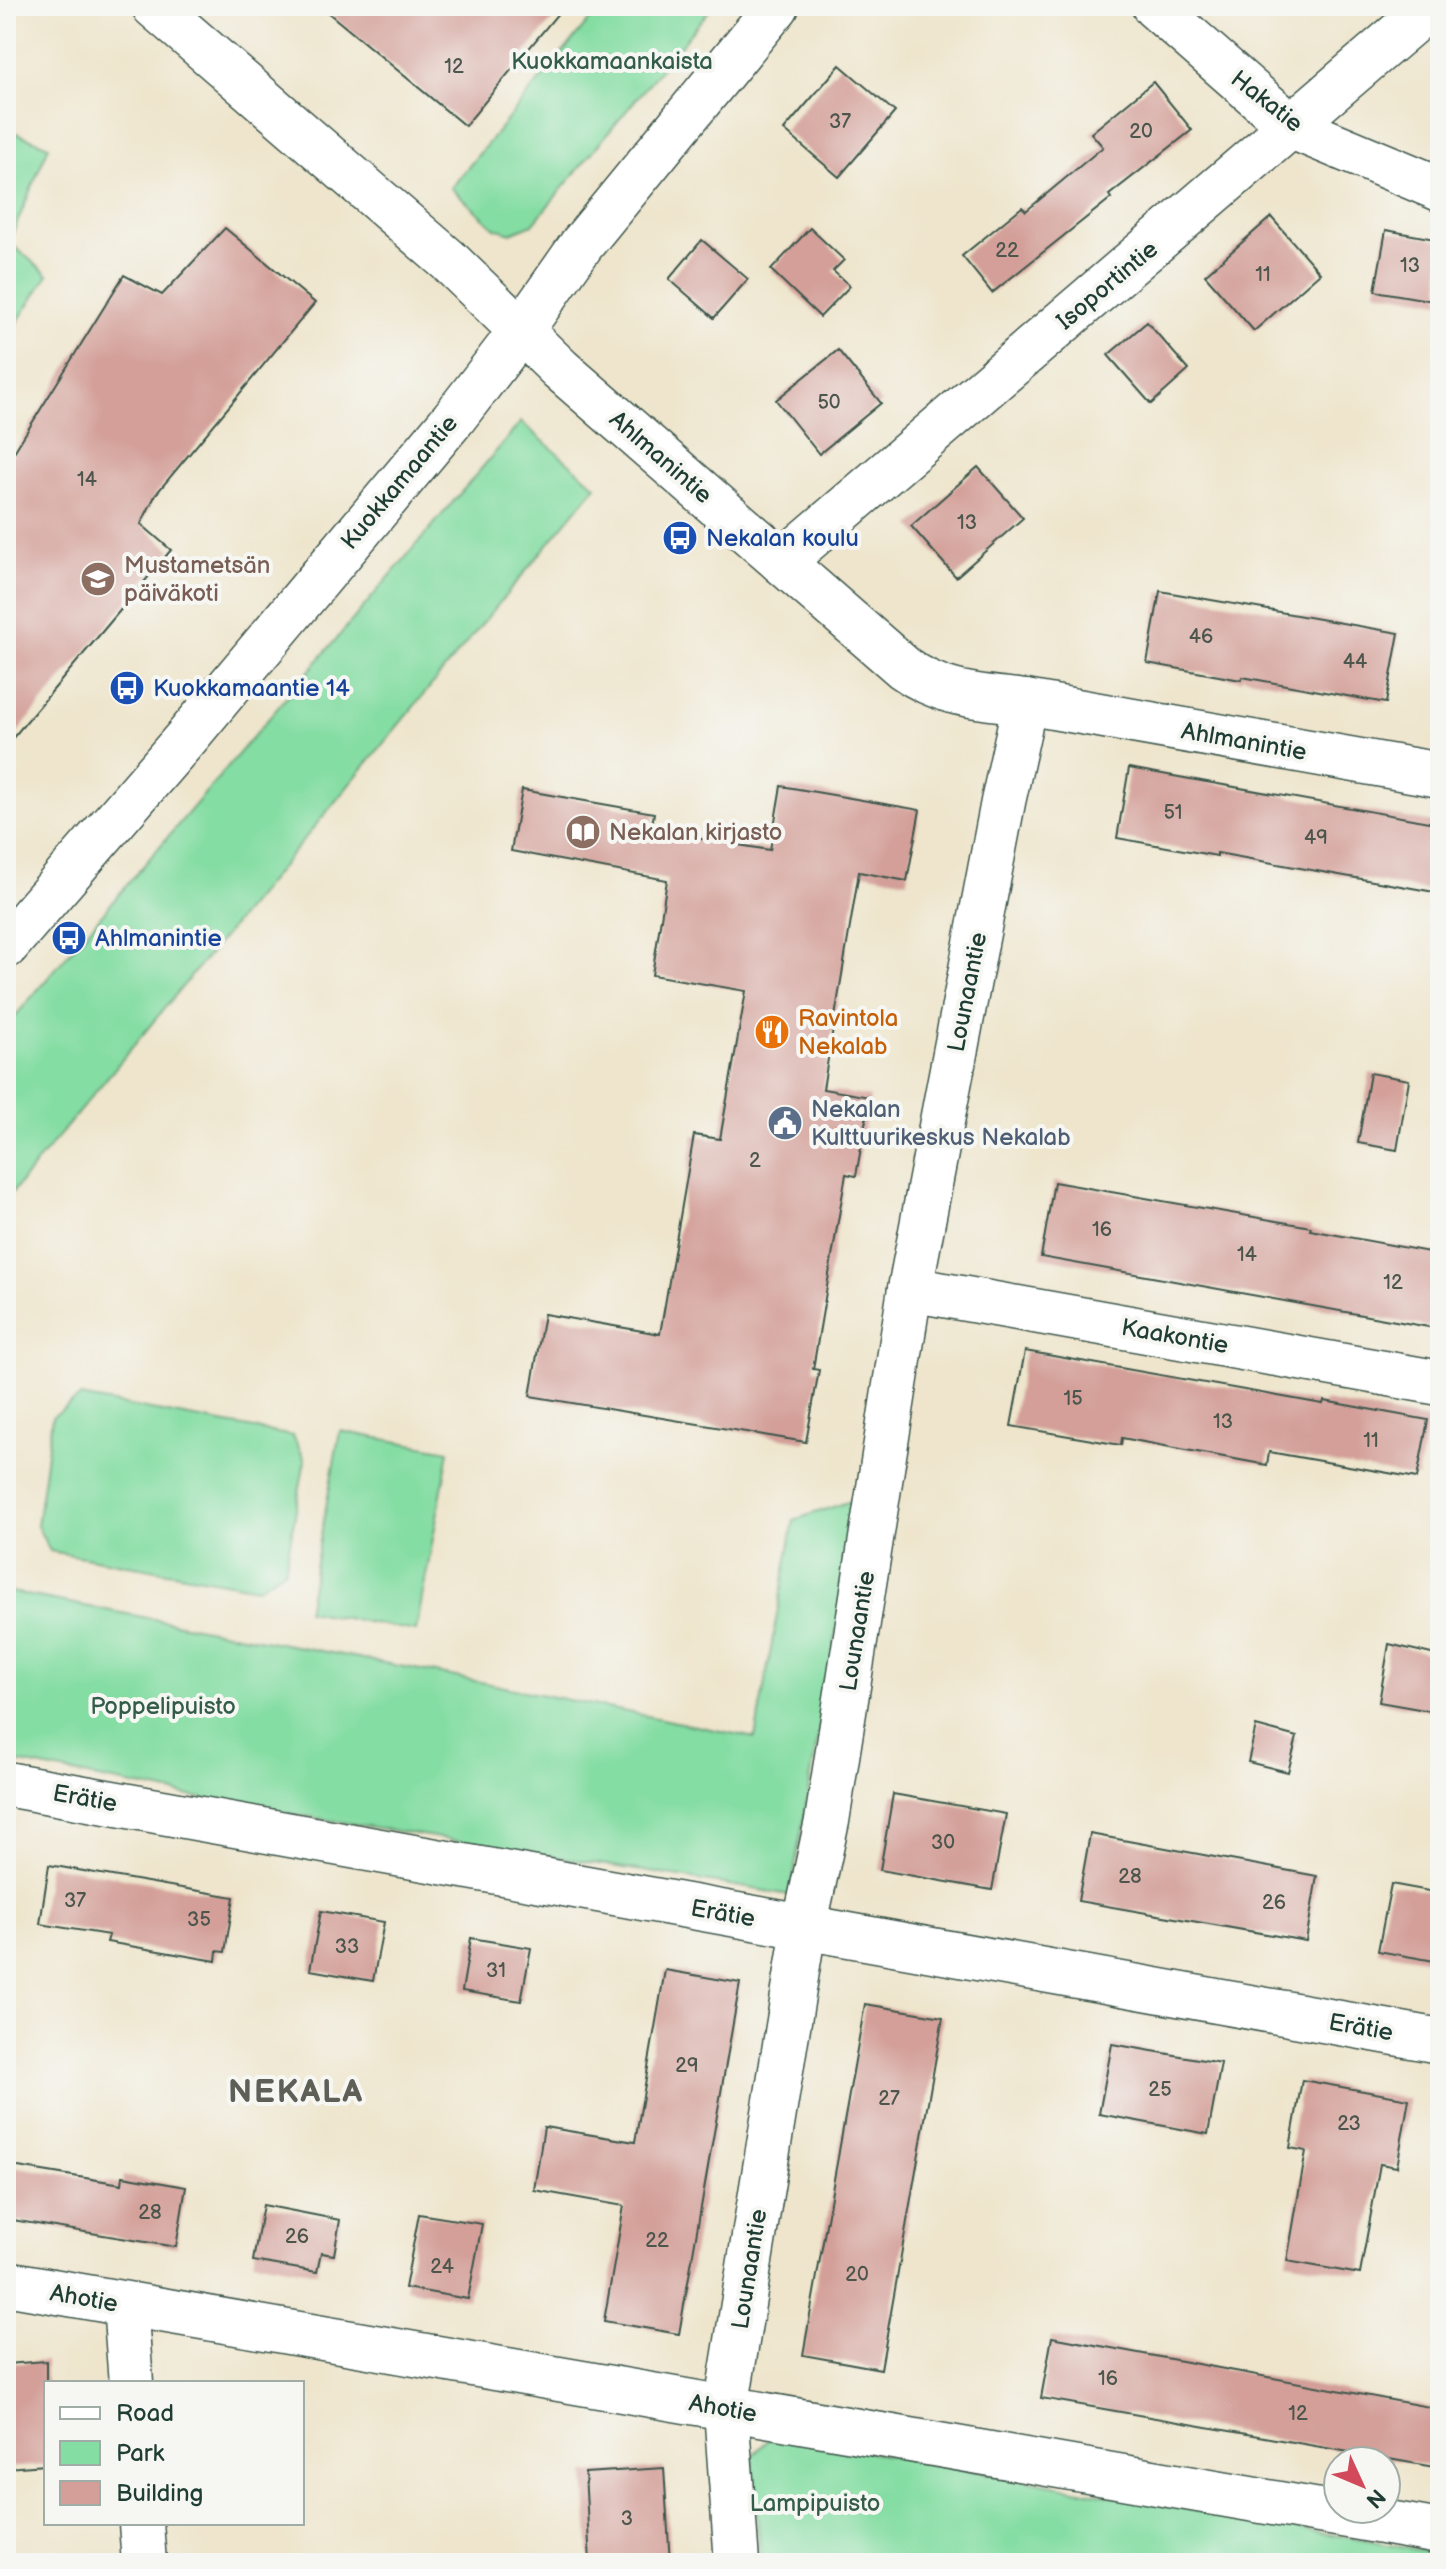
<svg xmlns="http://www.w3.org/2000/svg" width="1446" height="2569" font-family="'Balsamiq Sans',sans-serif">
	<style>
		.green { fill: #84dda3; stroke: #528d6c; stroke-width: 2 }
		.building { fill: #d39f98 }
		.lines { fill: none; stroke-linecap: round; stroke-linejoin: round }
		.street-casing { stroke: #3e564b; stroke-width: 47 }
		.secondary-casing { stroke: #3e564b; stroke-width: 47 }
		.street { stroke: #fff; stroke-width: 44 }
		.secondary { stroke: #fff; stroke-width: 44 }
		.labels { text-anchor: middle; stroke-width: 8; stroke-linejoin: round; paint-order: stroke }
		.number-label { font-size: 20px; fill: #4c564d }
		.park-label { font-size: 24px; fill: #335d4a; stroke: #f6f6f2 }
		.street-label { font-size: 24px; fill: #1f3d34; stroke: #f6f6f2 }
		.transit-label { font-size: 24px; fill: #164399; stroke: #f6f6f2; text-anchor: start }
		.education-label { font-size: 24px; fill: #785e54; stroke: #f6f6f2; text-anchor: start }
		.food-label { font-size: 24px; fill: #c56008; stroke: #f6f6f2; text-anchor: start }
		.service-label { font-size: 24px; fill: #4e5e75; stroke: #f6f6f2; text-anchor: start }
		.district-label { font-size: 32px; font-weight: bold; letter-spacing: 2px; fill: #5e5f57; stroke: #f6f6f2 }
	</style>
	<rect width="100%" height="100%" fill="#f6f6f2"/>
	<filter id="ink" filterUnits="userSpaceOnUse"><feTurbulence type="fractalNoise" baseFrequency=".0125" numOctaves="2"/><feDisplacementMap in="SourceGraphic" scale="16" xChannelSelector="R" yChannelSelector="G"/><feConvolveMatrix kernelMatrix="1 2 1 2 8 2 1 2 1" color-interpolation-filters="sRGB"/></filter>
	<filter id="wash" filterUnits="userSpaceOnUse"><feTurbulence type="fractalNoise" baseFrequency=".006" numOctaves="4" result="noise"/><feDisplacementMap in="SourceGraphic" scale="32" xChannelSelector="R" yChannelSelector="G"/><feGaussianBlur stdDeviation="1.8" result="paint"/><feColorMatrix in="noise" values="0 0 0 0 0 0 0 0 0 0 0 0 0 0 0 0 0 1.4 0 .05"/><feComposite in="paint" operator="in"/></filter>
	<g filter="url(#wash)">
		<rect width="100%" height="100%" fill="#eee5cc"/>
		<g class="green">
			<path d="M601,6H713L533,224L511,233L495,228L451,188Z"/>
			<path d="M6,129L49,146L9,242L48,275L6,339Z"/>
			<path d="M521,422L596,486L6,1200V1027Z"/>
			<path d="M80,1397L293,1436L305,1460L285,1570L257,1588L50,1551L37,1526L52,1417Z"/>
			<path d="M340,1431L449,1451L416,1631L307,1611Z"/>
			<path d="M860,1498L790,1895L231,1804L6,1760V1591L426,1671L755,1738L794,1520Z"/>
			<path d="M773,2435L1440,2554V2563H761L752,2456Z"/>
		</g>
		<g id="blocks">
			<g class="building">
				<path d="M320,6H564L465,126Z"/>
				<path d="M840,65L895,112L839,177L784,130Z"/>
				<path d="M1153,82L1192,130L1109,195L1111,198L992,293L962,256L1022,207L1026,211L1103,147L1091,133Z"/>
				<path d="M1271,217L1320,273L1254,331L1205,275Z"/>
				<path d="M225,228L315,303L156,494L141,524L171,550L6,746V465L124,275L162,295Z"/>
				<path d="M810,228L844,260L833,271L850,286L820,317L771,270Z"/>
				<path d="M1386,230L1440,240V302L1375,291Z"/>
				<path d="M702,240L748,279L714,318L669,279Z"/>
				<path d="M1147,322L1189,370L1151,404L1108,355Z"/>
				<path d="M838,350L881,403L819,454L776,400Z"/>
				<path d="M978,467L1023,518L956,577L911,526Z"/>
				<path d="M1160,591L1399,633L1386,703L1242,677L1241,680L1147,663Z"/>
				<path d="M1129,768L1440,824V893L1217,853V856L1117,838Z"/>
				<path d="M781,786L920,810L907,881L859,872L823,1089L870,1097L856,1176L846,1174L813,1369L819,1370L806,1442L530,1396L544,1314L660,1334L694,1135L720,1139L746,991L652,975L667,880L511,851L522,790L654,813L651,831L770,850Z"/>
				<path d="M1370,1073L1409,1080L1397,1150L1358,1143Z"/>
				<path d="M1054,1182L1311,1227L1310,1230L1440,1254V1329L1041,1257Z"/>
				<path d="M1025,1351L1323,1404L1324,1401L1428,1420L1417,1478L1269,1452L1267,1465L1122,1438L1121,1445L1011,1426Z"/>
				<path d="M1389,1644L1440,1656V1687L1436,1712L1379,1702Z"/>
				<path d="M1256,1726L1297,1737L1288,1772L1248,1762Z"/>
				<path d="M893,1794L1006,1814L992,1890L880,1870Z"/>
				<path d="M1090,1834L1317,1876L1306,1941L1078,1901Z"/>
				<path d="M49,1865L234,1897L225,1952L217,1951L216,1961L107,1942L109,1935L40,1924Z"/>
				<path d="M1391,1884L1440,1893V1962L1378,1951Z"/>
				<path d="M321,1911L384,1922L373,1981L310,1970Z"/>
				<path d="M471,1938L531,1948L521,2001L462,1991Z"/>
				<path d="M665,1970L740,1983L679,2334L604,2321L624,2206L534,2190L544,2127L635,2142Z"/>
				<path d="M865,2004L943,2017L881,2369L803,2355Z"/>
				<path d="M1112,2044L1221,2063L1208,2134L1099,2114Z"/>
				<path d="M1302,2080L1409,2099L1397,2167L1380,2164L1360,2274L1287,2261L1306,2151L1290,2148Z"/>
				<path d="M6,2165L122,2184L123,2176L186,2187L176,2247L6,2219Z"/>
				<path d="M263,2205L340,2220L334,2255L321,2253L317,2272L253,2261Z"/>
				<path d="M419,2214L482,2224L468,2299L405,2288Z"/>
				<path d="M1052,2337L1440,2409V2468L1041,2398Z"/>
				<path d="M46,2361V2465L6,2468V2364Z"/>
				<path d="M664,2468L670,2563H590L585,2473Z"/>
			</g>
		</g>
	</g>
	<g filter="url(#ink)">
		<use href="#blocks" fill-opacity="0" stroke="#3e564b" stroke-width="2"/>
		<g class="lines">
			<defs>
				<g id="street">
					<path d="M154,6L448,260L521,331"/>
					<path d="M1154,6L1292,127L1440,189"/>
					<path d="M782,562L1431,6"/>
					<path d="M910,1289L1440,1383"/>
					<path d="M6,1784L1440,2041"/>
					<path d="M6,2283L1440,2532"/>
					<path d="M125,2305L131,2383"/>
					<path d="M141,2523L144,2563"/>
					<path d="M737,2563L726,2409L804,1928L827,1821L910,1289L1003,802L1025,702"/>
				</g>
				<g id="secondary">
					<path d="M521,331L560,369L904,668C943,696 978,696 1025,702L1440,775"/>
					<path d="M6,946L187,737L453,419L521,331L582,244L777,6"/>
				</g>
			</defs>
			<use href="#street" class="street-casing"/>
			<use href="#secondary" class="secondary-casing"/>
			<use href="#street" class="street"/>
			<use href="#secondary" class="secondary"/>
		</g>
	</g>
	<defs>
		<symbol id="bus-disc" viewBox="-11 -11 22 22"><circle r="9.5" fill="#1a4fb4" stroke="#f6f6f2"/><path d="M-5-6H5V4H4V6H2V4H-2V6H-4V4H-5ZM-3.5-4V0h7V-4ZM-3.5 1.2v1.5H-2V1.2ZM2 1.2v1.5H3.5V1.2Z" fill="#fff"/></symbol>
		<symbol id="school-disc" viewBox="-11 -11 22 22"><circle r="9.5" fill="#8d6e63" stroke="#f6f6f2"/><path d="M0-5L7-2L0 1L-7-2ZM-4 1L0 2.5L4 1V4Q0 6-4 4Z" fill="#fff"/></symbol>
		<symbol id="library-disc" viewBox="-11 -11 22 22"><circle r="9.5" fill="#8d6e63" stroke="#f6f6f2"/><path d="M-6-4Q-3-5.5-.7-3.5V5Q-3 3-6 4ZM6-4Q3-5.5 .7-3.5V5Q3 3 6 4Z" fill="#fff"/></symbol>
		<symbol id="restaurant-disc" viewBox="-11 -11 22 22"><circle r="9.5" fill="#e8710a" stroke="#f6f6f2"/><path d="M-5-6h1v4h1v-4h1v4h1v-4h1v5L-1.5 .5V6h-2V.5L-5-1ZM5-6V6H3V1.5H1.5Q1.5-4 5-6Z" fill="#fff"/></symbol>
		<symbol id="civic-disc" viewBox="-11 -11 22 22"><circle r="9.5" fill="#5c6f8a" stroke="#f6f6f2"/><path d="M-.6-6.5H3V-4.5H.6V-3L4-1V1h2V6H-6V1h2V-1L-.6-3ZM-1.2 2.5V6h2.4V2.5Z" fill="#fff"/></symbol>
	</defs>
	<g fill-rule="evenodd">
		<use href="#bus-disc" x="660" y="518" width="40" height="40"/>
		<use href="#school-disc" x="78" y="559" width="40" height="40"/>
		<use href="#bus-disc" x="107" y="668" width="40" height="40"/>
		<use href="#library-disc" x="563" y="812" width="40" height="40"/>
		<use href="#bus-disc" x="49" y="918" width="40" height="40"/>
		<use href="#restaurant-disc" x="752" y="1012" width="40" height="40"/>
		<use href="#civic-disc" x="765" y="1103" width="40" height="40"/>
	</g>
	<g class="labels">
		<g class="number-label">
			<text x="454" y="73">12</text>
			<text x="840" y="128">37</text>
			<text x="1141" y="138">20</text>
			<text x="1007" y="257">22</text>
			<text x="1410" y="272">13</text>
			<text x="1263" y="281">11</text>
			<text x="829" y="409">50</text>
			<text x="87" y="486">14</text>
			<text x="967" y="529">13</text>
			<text x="1201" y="643">46</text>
			<text x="1355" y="668">44</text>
			<text x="1173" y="819">51</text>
			<text x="1316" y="844">49</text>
			<text x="755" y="1167">2</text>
			<text x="1102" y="1236">16</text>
			<text x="1247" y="1261">14</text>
			<text x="1393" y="1289">12</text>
			<text x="1073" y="1405">15</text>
			<text x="1223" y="1428">13</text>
			<text x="1371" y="1447">11</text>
			<text x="943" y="1849">30</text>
			<text x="1130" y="1883">28</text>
			<text x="75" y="1907">37</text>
			<text x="1274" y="1909">26</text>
			<text x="199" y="1926">35</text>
			<text x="347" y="1953">33</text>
			<text x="496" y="1977">31</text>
			<text x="687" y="2072">29</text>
			<text x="1160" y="2096">25</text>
			<text x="889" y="2105">27</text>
			<text x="1349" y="2130">23</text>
			<text x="150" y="2219">28</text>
			<text x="297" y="2243">26</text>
			<text x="657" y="2247">22</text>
			<text x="442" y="2273">24</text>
			<text x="857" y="2281">20</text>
			<text x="1108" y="2385">16</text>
			<text x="1298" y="2420">12</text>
			<text x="627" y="2525">3</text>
		</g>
		<g class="park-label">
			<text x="612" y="69">Kuokkamaankaista</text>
			<text x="163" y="1714">Poppelipuisto</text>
			<text x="815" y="2511">Lampipuisto</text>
		</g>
		<g class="street-label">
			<text transform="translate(1267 101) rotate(38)" y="8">Hakatie</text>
			<text transform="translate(1107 285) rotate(-40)" y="8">Isoportintie</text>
			<text transform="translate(661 457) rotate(41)" y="8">Ahlmanintie</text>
			<text transform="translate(399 482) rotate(-50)" y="8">Kuokkamaantie</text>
			<text transform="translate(1244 741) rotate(10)" y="8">Ahlmanintie</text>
			<text transform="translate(967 992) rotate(-79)" y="8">Lounaantie</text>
			<text transform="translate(1175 1336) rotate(10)" y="8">Kaakontie</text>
			<text transform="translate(857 1631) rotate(-81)" y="8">Lounaantie</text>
			<text transform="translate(85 1798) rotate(10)" y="8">Erätie</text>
			<text transform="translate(723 1913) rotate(10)" y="8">Erätie</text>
			<text transform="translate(1361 2027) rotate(10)" y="8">Erätie</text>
			<text transform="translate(749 2269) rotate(-81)" y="8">Lounaantie</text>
			<text transform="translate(84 2298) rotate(10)" y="8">Ahotie</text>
			<text transform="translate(723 2408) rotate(10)" y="8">Ahotie</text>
		</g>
		<g class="transit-label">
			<text x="706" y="546">Nekalan koulu</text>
			<text x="153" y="696">Kuokkamaantie 14</text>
			<text x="95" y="946">Ahlmanintie</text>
		</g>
		<g class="education-label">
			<text x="124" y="573">Mustametsän<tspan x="124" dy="28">päiväkoti</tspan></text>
			<text x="609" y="840">Nekalan kirjasto</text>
		</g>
		<g class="food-label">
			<text x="798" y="1026">Ravintola<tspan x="798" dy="28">Nekalab</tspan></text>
		</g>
		<g class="service-label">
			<text x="811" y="1117">Nekalan<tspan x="811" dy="28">Kulttuurikeskus Nekalab</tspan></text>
		</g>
		<g class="district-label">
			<text x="296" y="2102">NEKALA</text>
		</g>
	</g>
	<rect width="1446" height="2569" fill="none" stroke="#f6f6f2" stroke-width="32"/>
	<rect x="44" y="2381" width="260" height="144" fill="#f6f6f2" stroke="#a0aca6" stroke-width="2"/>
	<rect x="60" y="2407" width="40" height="12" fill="#ffffff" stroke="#a0aca6" stroke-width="2"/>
	<text x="116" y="2421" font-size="24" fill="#1f3d34">Road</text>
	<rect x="60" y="2441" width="40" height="24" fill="#84dda3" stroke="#a0aca6" stroke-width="2"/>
	<text x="116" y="2461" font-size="24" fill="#1f3d34">Park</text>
	<rect x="60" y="2481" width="40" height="24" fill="#d39f98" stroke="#a0aca6" stroke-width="2"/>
	<text x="116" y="2501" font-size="24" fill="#1f3d34">Building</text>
	<g transform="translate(1362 2485) rotate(134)"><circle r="38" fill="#f6f6f2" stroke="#a0aca6" stroke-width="2"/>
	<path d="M0-6L14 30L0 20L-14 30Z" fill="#d1495b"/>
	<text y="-12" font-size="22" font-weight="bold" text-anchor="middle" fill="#1f3d34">N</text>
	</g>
</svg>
